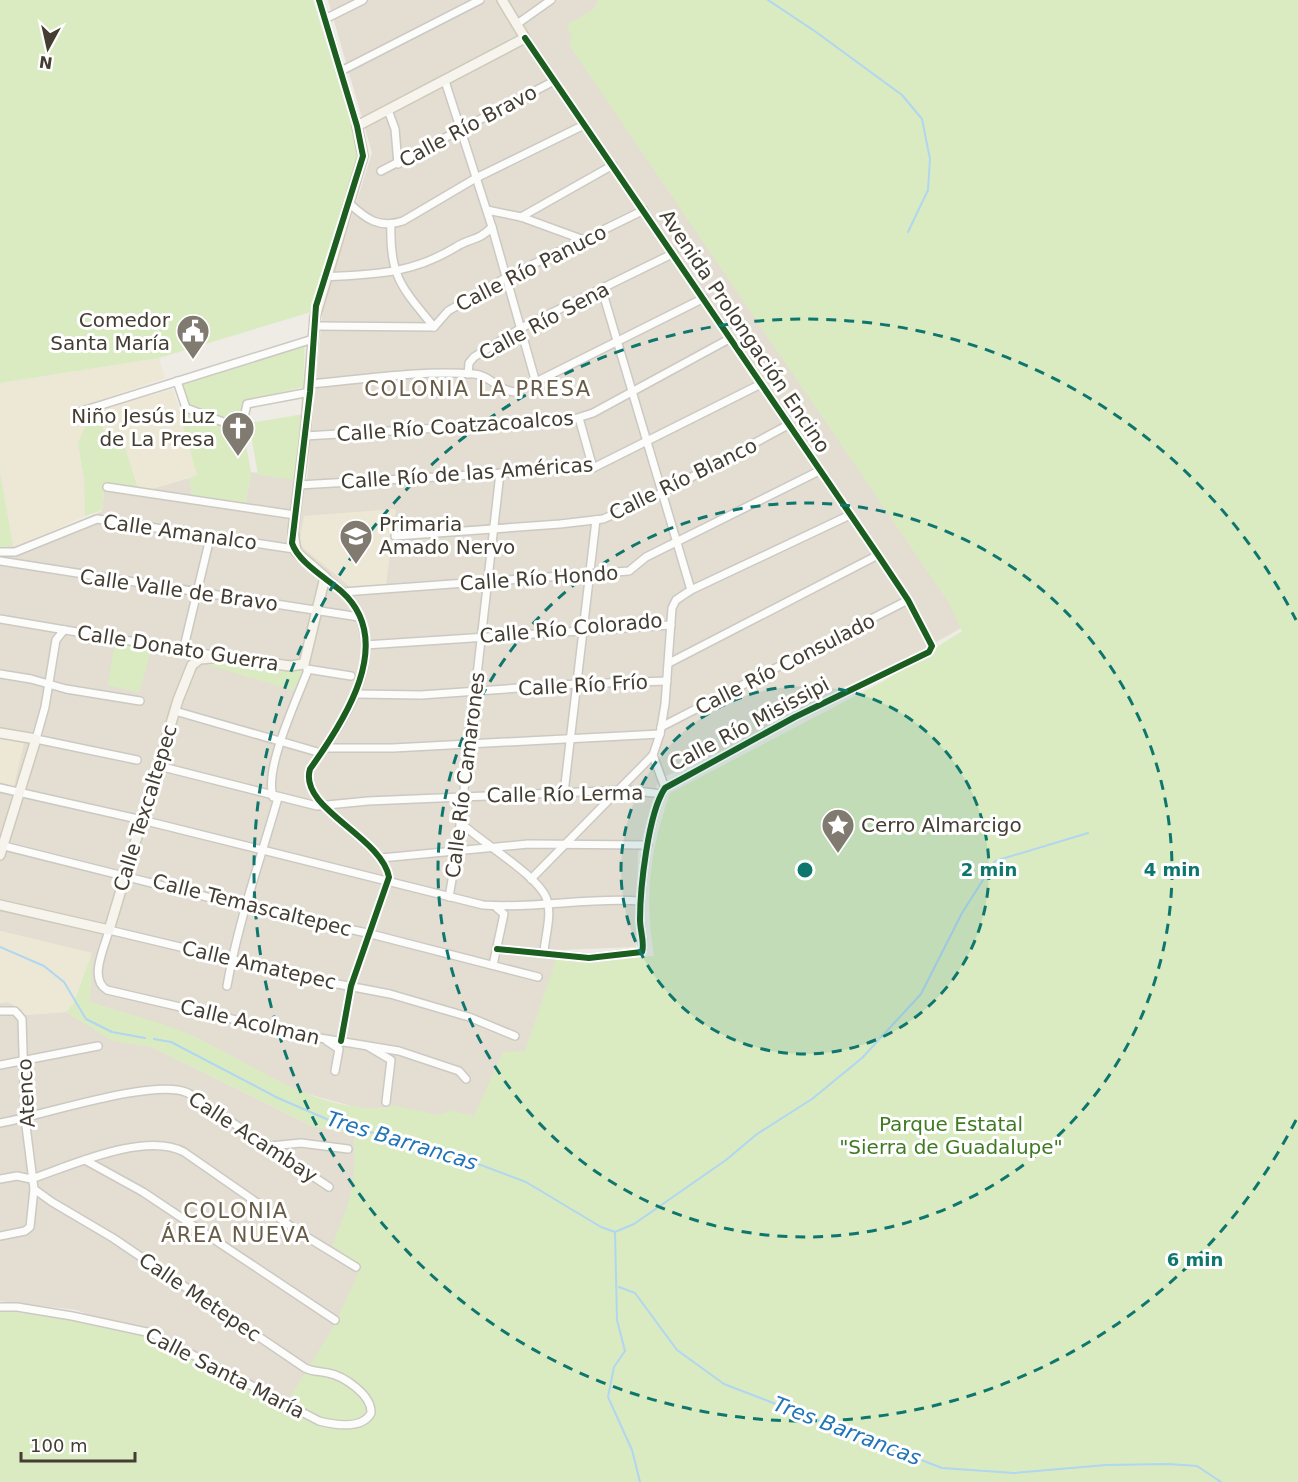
<svg xmlns="http://www.w3.org/2000/svg" width="1298" height="1482" font-family="'DejaVu Sans',sans-serif">
	<style>
		.residential { fill: #e3ded1 }
		.education { fill: #ede8d6 }
		.green { fill: #daebc2 }
		.lines { fill: none; stroke-linecap: round; stroke-linejoin: round }
		.stream { stroke: #b0d6f1; stroke-width: 2 }
		.street-casing { stroke: #ccc9c3; stroke-width: 10 }
		.secondary-casing { stroke: #cecabb; stroke-width: 12 }
		.street { stroke: #fcfcfb; stroke-width: 7 }
		.secondary { stroke: #f6f4ec; stroke-width: 9 }
		.cycleway-casing { stroke: #fff; stroke-width: 10 }
		.cycleway { stroke: #1b5e20; stroke-width: 6 }
		.ring { fill: none; stroke: #0f766e; stroke-width: 3; stroke-dasharray: 10 8 }
		.labels { text-anchor: middle; stroke-width: 6; stroke-linejoin: round; paint-order: stroke }
		.street-label { font-size: 20px; fill: #443d31; stroke: #fff }
		.poi-label { font-size: 20px; fill: #443d31; stroke: #fff; text-anchor: end }
		.park-label { font-size: 20px; fill: #3f7a21; stroke: #fff }
		.neighbourhood-label { font-size: 21px; letter-spacing: 1.5px; fill: #685c48; stroke: #fff }
		.water-label { font-size: 21px; font-style: italic; fill: #2274b8; stroke: #fff }
		.centre { fill: #0f766e; stroke: #fff; stroke-width: 3 }
		.ring-label { font-size: 18px; text-anchor: middle; font-weight: bold; fill: #0f766e; stroke: #fff; stroke-width: 6; stroke-linejoin: round; paint-order: stroke }
	</style>
	<rect width="100%" height="100%" fill="#eeece5"/>
	<g class="residential">
		<path d="M328,0H598L586,27L965,626L817,709L666,776L657,784L638,854L636,947L561,950L526,1051L476,1117L432,1116L399,1107L362,1109L293,1090L197,1038L90,1002L91,953L0,931V548L13,545L16,548L102,511L105,482L148,490L189,478L192,495L246,503L251,472L307,480L323,306L372,153Z"/>
		<path d="M8,1002L22,1010V1015L66,1012L113,1040L152,1047L312,1126L354,1134L356,1168L344,1253L362,1268L342,1321L286,1408L149,1337L76,1310L0,1301V1003Z"/>
	</g>
	<g class="education">
		<path d="M159,358L165,378L74,409L75,417L173,389L198,475L148,490L138,488L121,436L78,443L84,480L85,516L16,548L13,545L0,471V383Z"/>
		<path d="M396,509L386,584L350,587L302,547L300,538L304,516Z"/>
		<path d="M0,736L25,739L14,786L0,782Z"/>
		<path d="M0,931L92,953L72,1005L66,1012L22,1015V1010L8,1002L0,1003Z"/>
	</g>
	<g class="green">
		<path d="M0,0H313L360,150L311,312L159,358L0,383Z"/>
		<path d="M598,0H1298V1482H0V1310L105,1324L149,1337L284,1407L334,1326L361,1267L332,1245C352,1200 356,1183 354,1134L312,1126L152,1047L113,1041L66,1012L73,1004L92,953L90,1002C126,1014 165,1022 199,1039C264,1070 314,1112 390,1108L391,1105L437,1115L452,1111L474,1116L503,1052L525,1051L556,960L579,961L654,956C644,896 650,850 670,793L884,681L962,631L949,603L569,45L572,38L567,25L594,9Z"/>
		<path d="M305,344L303,387L244,401L241,426L188,404L180,381Z"/>
		<path d="M179,411L244,434L251,472L246,503L192,495L189,478L197,475Z"/>
		<path d="M304,414L296,480L258,475L249,423Z"/>
		<path d="M101,422L106,439L121,435L138,488L105,482L102,510L85,516L84,480L78,443L85,427Z"/>
		<path d="M0,471L13,545L0,548Z"/>
		<path d="M115,640L151,650L139,693L108,685Z"/>
		<path d="M231,659L311,668L298,692L206,664Z"/>
	</g>
	<g class="lines">
		<g class="stream">
			<path d="M768,0L816,32L902,95L922,119L930,159L928,190L908,232"/>
			<path d="M0,947L44,966L64,982L86,1019L112,1032L145,1038"/>
			<path d="M154,1039L171,1042L278,1098L338,1124L441,1150L526,1182L601,1227L615,1232L634,1224L726,1160L757,1134L812,1099L862,1058L921,994L962,913L995,861L1088,833"/>
			<path d="M615,1232L617,1320L625,1351L614,1367L608,1397L632,1450L640,1482"/>
			<path d="M619,1287L635,1293L677,1350L724,1384L942,1468L1014,1473L1106,1465L1168,1464L1197,1466L1221,1482"/>
		</g>
		<defs>
			<g id="street">
				<path d="M319,0L357,126"/>
				<path d="M325,19L363,0"/>
				<path d="M517,24L551,0"/>
				<path d="M341,71L480,0"/>
				<path d="M445,81L492,227L536,383"/>
				<path d="M388,110L395,129L398,164"/>
				<path d="M381,171L554,81"/>
				<path d="M349,203C366,219 379,229 403,221L476,178L584,125"/>
				<path d="M487,210L521,217L584,240"/>
				<path d="M521,217L613,165"/>
				<path d="M391,224C389,276 402,288 434,327"/>
				<path d="M325,277C376,274 412,274 456,247C470,238 479,241 492,227"/>
				<path d="M602,290L691,590"/>
				<path d="M314,326L434,327L448,311L507,277L644,210"/>
				<path d="M468,374L469,363L474,357L521,328L674,253"/>
				<path d="M177,381L186,408L239,428L242,426L247,404L310,392"/>
				<path d="M311,384C364,379 420,370 474,374C490,375 500,392 516,392L704,298"/>
				<path d="M79,412L313,339"/>
				<path d="M579,418L593,468"/>
				<path d="M305,436L571,420L593,413L729,339"/>
				<path d="M299,485L593,468L761,384"/>
				<path d="M107,487L295,515"/>
				<path d="M395,536L560,524L603,519L662,493L788,425"/>
				<path d="M0,552H15L97,519L294,549"/>
				<path d="M0,561L359,617"/>
				<path d="M325,577C334,585 345,592 352,602C389,658 342,724 310,769C298,808 381,836 389,877L351,986L341,1041"/>
				<path d="M343,592L629,571L646,557L819,471"/>
				<path d="M0,619L213,655"/>
				<path d="M64,630L56,640L45,707L36,739L137,760"/>
				<path d="M365,645L671,625"/>
				<path d="M183,651L210,538"/>
				<path d="M669,663L878,555"/>
				<path d="M307,669L351,676"/>
				<path d="M0,674L31,679L66,689L140,701"/>
				<path d="M356,694L421,695L576,684L667,681"/>
				<path d="M175,711L321,753"/>
				<path d="M661,727L908,600"/>
				<path d="M324,748H393L660,734"/>
				<path d="M653,755L665,788"/>
				<path d="M159,766L317,806L368,801L628,790L662,794"/>
				<path d="M0,788L142,820L483,905C536,909 588,897 640,901"/>
				<path d="M564,793L596,520"/>
				<path d="M273,797C264,768 297,699 308,670"/>
				<path d="M460,822C480,842 540,876 547,900C552,915 545,937 544,952"/>
				<path d="M0,845L239,905L367,933L538,977"/>
				<path d="M381,858L528,844L648,845"/>
				<path d="M531,879L653,755L660,734L665,704L672,608L676,600L691,590L850,515"/>
				<path d="M449,897L457,851L500,473"/>
				<path d="M497,949L589,958L642,952C645,944 640,930 640,920C640,889 648,813 665,788L795,717L929,652L932,646L908,600L878,555L525,38"/>
				<path d="M493,965L504,914L497,908"/>
				<path d="M227,986C238,922 260,861 278,798"/>
				<path d="M0,1011H15L22,1019L25,1118L34,1189L52,1202L113,1238L305,1368C313,1372 320,1371 328,1373C344,1376 372,1395 371,1413C362,1430 335,1425 319,1421L151,1333L72,1316L17,1307H0"/>
				<path d="M327,1041L339,1049L335,1071"/>
				<path d="M369,1047L391,1060L386,1102"/>
				<path d="M0,1065L98,1046"/>
				<path d="M466,1079L459,1071L399,1051L301,1035L107,990C88,979 105,947 109,930L327,982L390,994L469,1017L515,1036"/>
				<path d="M0,1123C41,1116 155,1077 188,1093L329,1187"/>
				<path d="M270,1146L301,1143L348,1149"/>
				<path d="M85,1160L143,1192L335,1320"/>
				<path d="M0,1179L17,1176L31,1179C70,1166 145,1131 184,1152L302,1234L356,1267"/>
				<path d="M0,1236L25,1231L30,1227L34,1189"/>
			</g>
			<g id="secondary">
				<path d="M0,733L36,739L0,855"/>
				<path d="M0,905L109,930L178,700L192,665L200,659L224,657L290,666L304,664L325,577L296,552L293,531L305,436L315,317L363,156L357,126L525,38L502,0"/>
			</g>
		</defs>
		<use href="#street" class="street-casing"/>
		<use href="#secondary" class="secondary-casing"/>
		<use href="#street" class="street"/>
		<use href="#secondary" class="secondary"/>
		<defs>
			<g id="cycleway">
				<path d="M319,0L357,126L363,156L316,306L310,392L292,543C298,562 326,578 341,591C398,641 343,723 310,769C298,808 381,836 389,877L351,986L341,1041"/>
				<path d="M497,949L589,958L642,952C645,944 640,930 640,920C640,889 648,813 665,788L795,717L929,652L932,646L908,600L878,555L525,38"/>
			</g>
		</defs>
		<use href="#cycleway" class="cycleway-casing"/>
		<use href="#cycleway" class="cycleway"/>
	</g>
	<circle cx="805" cy="870" r="184" fill="#0f766e" fill-opacity=".12"/>
	<g class="ring">
		<circle cx="805" cy="870" r="184"/>
		<circle cx="805" cy="870" r="367"/>
		<path d="M1296 1120A551 551 0 1 1 1296 620"/>
	</g>
	<defs>
		<symbol id="civic-pin" viewBox="-11 -11 22 30"><path d="M0 17L-7.5 6A9.5 9.5 0 1 1 7.5 6Z" fill="#807a70" stroke="#fff"/><path d="M-.6-6.5H3V-4.5H.6V-3L4-1V1h2V6H-6V1h2V-1L-.6-3ZM-1.2 2.5V6h2.4V2.5Z" fill="#fff"/></symbol>
		<symbol id="church-pin" viewBox="-11 -11 22 30"><path d="M0 17L-7.5 6A9.5 9.5 0 1 1 7.5 6Z" fill="#807a70" stroke="#fff"/><path d="M-1.2-6h2.4v3.5h3.3v2.4h-3.3V6h-2.4V-.1h-3.3v-2.4h3.3Z" fill="#fff"/></symbol>
		<symbol id="school-pin" viewBox="-11 -11 22 30"><path d="M0 17L-7.5 6A9.5 9.5 0 1 1 7.5 6Z" fill="#807a70" stroke="#fff"/><path d="M0-5L7-2L0 1L-7-2ZM-4 1L0 2.5L4 1V4Q0 6-4 4Z" fill="#fff"/></symbol>
		<symbol id="sight-pin" viewBox="-11 -11 22 30"><path d="M0 17L-7.5 6A9.5 9.5 0 1 1 7.5 6Z" fill="#807a70" stroke="#fff"/><path d="M0-6L1.8-2.2L6-1.7L2.9 1.2L3.7 5.4L0 3.3L-3.7 5.4L-2.9 1.2L-6-1.7L-1.8-2.2Z" fill="#fff"/></symbol>
	</defs>
	<g fill-rule="evenodd">
		<use href="#civic-pin" x="174" y="312" width="38" height="52"/>
		<use href="#church-pin" x="219" y="409" width="38" height="52"/>
		<use href="#school-pin" x="337" y="517" width="38" height="52"/>
		<use href="#sight-pin" x="819" y="806" width="38" height="52"/>
	</g>
	<g class="labels">
		<g class="street-label">
			<text transform="translate(468 126) rotate(-28)" y="7">Calle Río Bravo</text>
			<text transform="translate(531 268) rotate(-27)" y="7">Calle Río Panuco</text>
			<text transform="translate(544 321) rotate(-28)" y="7">Calle Río Sena</text>
			<text transform="translate(745 331) rotate(56)" y="7">Avenida Prolongación Encino</text>
			<text transform="translate(455 426) rotate(-4)" y="7">Calle Río Coatzacoalcos</text>
			<text transform="translate(467 473) rotate(-4)" y="7">Calle Río de las Américas</text>
			<text transform="translate(683 479) rotate(-26)" y="7">Calle Río Blanco</text>
			<text transform="translate(180 532) rotate(8)" y="7">Calle Amanalco</text>
			<text transform="translate(539 578) rotate(-4)" y="7">Calle Río Hondo</text>
			<text transform="translate(179 590) rotate(8)" y="7">Calle Valle de Bravo</text>
			<text transform="translate(571 628) rotate(-5)" y="7">Calle Río Colorado</text>
			<text transform="translate(178 648) rotate(9)" y="7">Calle Donato Guerra</text>
			<text transform="translate(785 664) rotate(-27)" y="7">Calle Río Consulado</text>
			<text transform="translate(583 685) rotate(-3)" y="7">Calle Río Frío</text>
			<text transform="translate(749 724) rotate(-28)" y="7">Calle Río Misissipi</text>
			<text transform="translate(465 775) rotate(-83)" y="7">Calle Río Camarones</text>
			<text transform="translate(565 794) rotate(-1)" y="7">Calle Río Lerma</text>
			<text transform="translate(145 808) rotate(-73)" y="7">Calle Texcaltepec</text>
			<text transform="translate(252 905) rotate(14)" y="7">Calle Temascaltepec</text>
			<text transform="translate(259 965) rotate(13)" y="7">Calle Amatepec</text>
			<text transform="translate(250 1022) rotate(13)" y="7">Calle Acolman</text>
			<text transform="translate(26 1093) rotate(-93)" y="7">Atenco</text>
			<text transform="translate(253 1137) rotate(33)" y="7">Calle Acambay</text>
			<text transform="translate(200 1297) rotate(34)" y="7">Calle Metepec</text>
			<text transform="translate(225 1373) rotate(27)" y="7">Calle Santa María</text>
		</g>
		<g class="poi-label">
			<text x="170" y="327">Comedor<tspan x="170" dy="23">Santa María</tspan></text>
			<text x="215" y="423">Niño Jesús Luz<tspan x="215" dy="23">de La Presa</tspan></text>
			<text x="379" y="531" text-anchor="start">Primaria<tspan x="379" dy="23">Amado Nervo</tspan></text>
			<text x="861" y="832" text-anchor="start">Cerro Almarcigo</text>
		</g>
		<g class="park-label">
			<text x="951" y="1131">Parque Estatal<tspan x="951" dy="23">"Sierra de Guadalupe"</tspan></text>
		</g>
		<g class="neighbourhood-label">
			<text x="478" y="396">COLONIA LA PRESA</text>
			<text x="236" y="1218">COLONIA<tspan x="236" dy="24">ÁREA NUEVA</tspan></text>
		</g>
		<g class="water-label">
			<text transform="translate(402 1141) rotate(17)" y="7">Tres Barrancas</text>
			<text transform="translate(847 1431) rotate(21)" y="7">Tres Barrancas</text>
		</g>
	</g>
	<circle cx="805" cy="870" r="9" class="centre"/>
	<g class="ring-label">
		<text x="989" y="876">2 min</text>
		<text x="1172" y="876">4 min</text>
		<text x="1195" y="1266">6 min</text>
	</g>
	<g transform="translate(48 48) rotate(188)" stroke="#ffffff" stroke-width="4.5" paint-order="stroke">
	<path d="M0-4.5L10 22L0 15L-10 22Z" fill="#443d31"/>
	<text y="-9" font-size="16" font-weight="bold" text-anchor="middle" fill="#443d31">N</text>
	</g>
	<path d="M21 1452v9h114v-9" fill="none" stroke="#443d31" stroke-width="3"/>
	<text x="30" y="1452" font-size="18" fill="#443d31" stroke="#ffffff" stroke-width="4.5" paint-order="stroke">100 m</text>
</svg>
